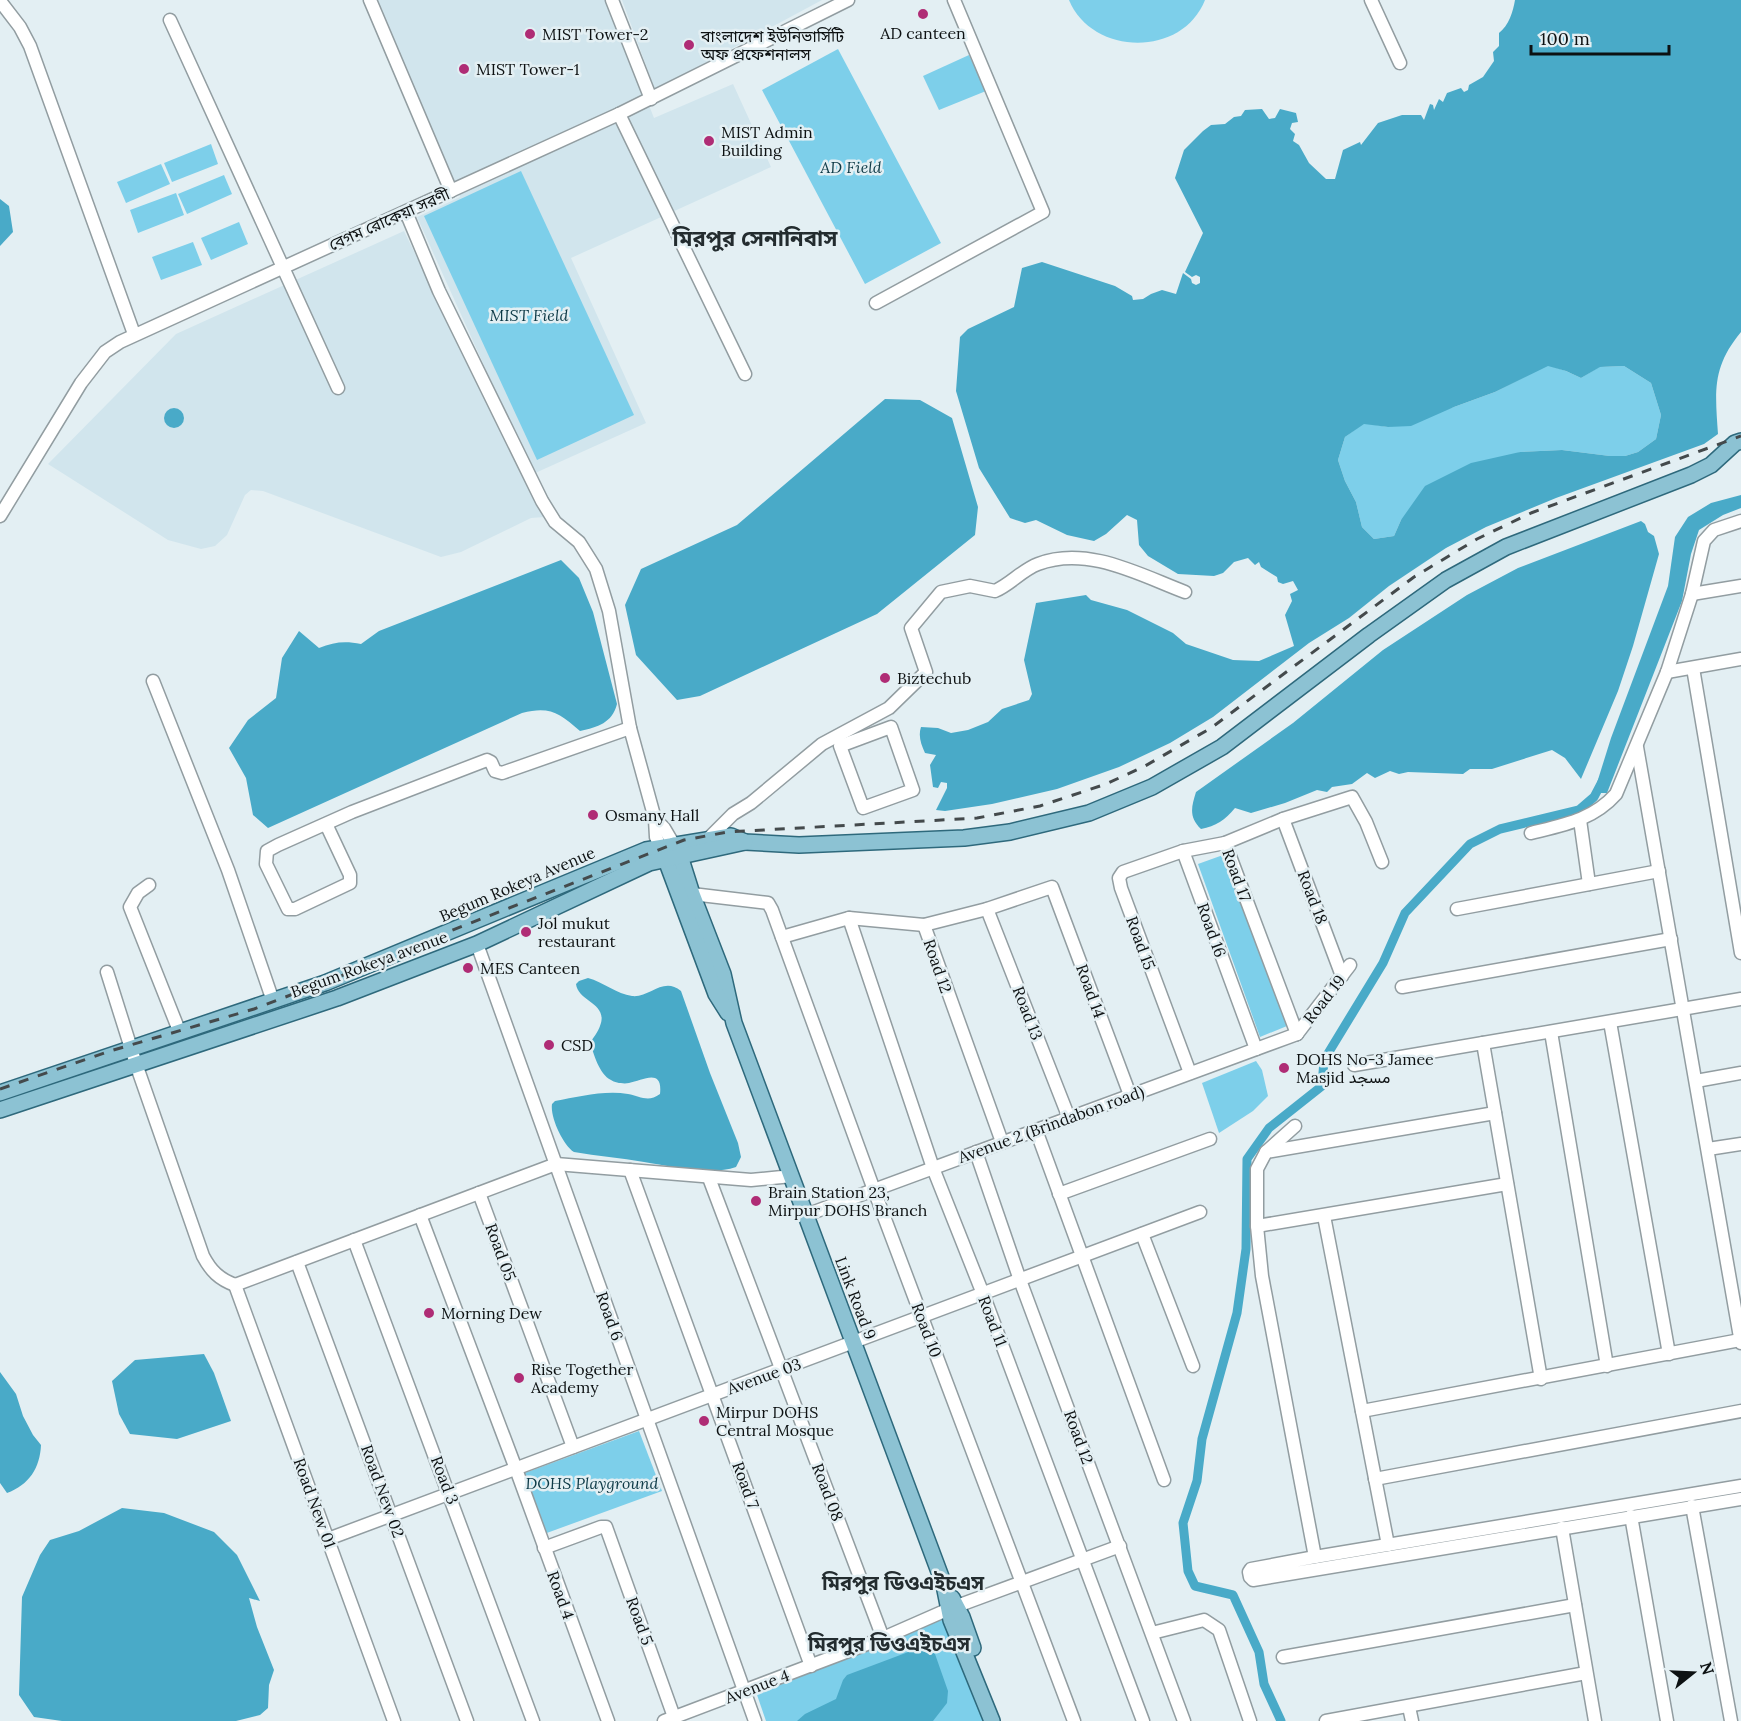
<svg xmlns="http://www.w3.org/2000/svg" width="1741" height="1721" font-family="Lora,Vazirmatn,'Noto Sans Bengali',serif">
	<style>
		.built { fill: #d1e5ed }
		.green { fill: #7dcfea }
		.water { fill: #49aac8; fill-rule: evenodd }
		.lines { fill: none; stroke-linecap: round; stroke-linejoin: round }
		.canal { stroke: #49aac8; stroke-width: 9 }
		.minor-casing { stroke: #929da1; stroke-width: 15 }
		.major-casing { stroke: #2e697c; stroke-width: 18 }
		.minor { stroke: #fff; stroke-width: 12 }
		.major { stroke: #8cc2d3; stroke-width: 15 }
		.rail { stroke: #444a4c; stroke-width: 3; stroke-dasharray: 10 10; stroke-linecap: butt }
		.poi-dot { fill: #af2c75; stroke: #e3eff3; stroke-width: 2 }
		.labels { text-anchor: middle; stroke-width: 5; stroke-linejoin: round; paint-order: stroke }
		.poi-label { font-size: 16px; fill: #0d1112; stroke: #e3eff3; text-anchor: start }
		.park-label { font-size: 16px; font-style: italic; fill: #0c3946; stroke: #e3eff3 }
		.street-label { font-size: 16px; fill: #0d1112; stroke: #e3eff3 }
		.quarter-label { font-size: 20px; font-weight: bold; fill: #232c2f; stroke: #e3eff3 }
		.district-label { font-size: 22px; font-weight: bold; fill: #232c2f; stroke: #e3eff3 }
	</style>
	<rect width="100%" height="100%" fill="#e3eff3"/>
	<g class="built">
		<path d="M377,0H607L654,118L733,84L771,167L571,258L646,423L533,474L417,217L460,197Z"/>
		<path d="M622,0H822L655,90Z"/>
		<path d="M404,231L544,517L531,518L461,552L441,557L263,491L251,490L245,495L227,535L215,546L201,549L168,540L48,464L176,334Z"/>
	</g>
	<g class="green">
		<path d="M1069,0H1205C1182,58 1092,56 1069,0Z"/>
		<path d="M838,49L941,243L865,284L762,90Z"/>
		<path d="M969,55L986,91L939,110L923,76Z"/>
		<path d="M211,144L218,164L172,182L164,163Z"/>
		<path d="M161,164L170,184L126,203L117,182Z"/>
		<path d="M521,171L634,415L537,460L424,216Z"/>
		<path d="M224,175L232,194L187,214L178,194Z"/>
		<path d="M176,193L184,215L138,233L130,210Z"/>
		<path d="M239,222L248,244L211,260L201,238Z"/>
		<path d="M193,242L202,265L161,280L152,257Z"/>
		<path d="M1548,365L1566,371L1581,378L1599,367L1624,366L1651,383L1661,415L1656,439L1638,452L1625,456H1610L1562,450L1520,452L1401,520L1394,536L1374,539L1362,527L1356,502L1345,481L1338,460L1345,437L1364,423L1388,427L1454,407L1495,392Z"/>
		<path d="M1223,855L1287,1026L1260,1037L1198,864Z"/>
		<path d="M1256,1061L1262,1070L1268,1096L1253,1111L1219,1133L1202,1083Z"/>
		<path d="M639,1431L662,1491L544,1534L522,1474Z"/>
		<path d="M946,1614L990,1721H766L756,1692Z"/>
	</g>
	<g class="water">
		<path d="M1515,0H1741V332C1712,367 1715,391 1718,434L1704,444L1556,498L1486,527L1446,548L1389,586L1349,618L1309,643L1213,717L1170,743L1119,767L1057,789L992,804L945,811L936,810L947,788V783L941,782L938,788L933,787L930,765L936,755L925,753C921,744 918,736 921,727L938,728L951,733L968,730L988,722L1002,709L1029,700L1032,694L1024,660L1036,603L1086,595L1091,600L1127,610L1173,633L1186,644L1233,660L1259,661L1294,646L1285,615L1292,601L1290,594L1298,590L1293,581L1283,584L1278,582L1277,577L1261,567L1259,562L1255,565L1248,558L1234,562L1223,573L1214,576L1178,574L1148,556L1139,545L1137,520L1127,515L1106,534L1094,541L1067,535L1036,520L1025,523L1010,518L979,468L956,391L960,337L968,329L1014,307L1022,268L1042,262L1115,286L1132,296L1133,300L1143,299L1151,294L1162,290L1176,294L1183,273L1191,279L1192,283L1196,285L1200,283V277L1196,275L1192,277L1185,272L1203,233L1175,178L1184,150L1203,131L1211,125L1225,124L1234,117L1241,116L1245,110L1262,109L1269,119L1275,118L1280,109L1296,113L1298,122L1292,123L1290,129L1295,134L1293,141L1299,145L1309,163L1326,179H1335L1343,150L1360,142L1361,145L1378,123L1402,115H1421L1424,120L1430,104L1433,105L1434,110L1439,99L1443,102L1447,93L1461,88L1464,92L1468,90L1469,85L1483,77L1494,61L1493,52L1499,46V33C1509,25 1513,12 1515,0ZM1548,366L1566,371L1581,378L1600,367L1624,366L1651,383L1661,415L1656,439L1638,452L1625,456H1610L1562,450L1520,452L1471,463L1425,486L1401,520L1394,536L1374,539L1362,527L1356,502L1345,481L1338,460L1345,437L1364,424L1388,427L1411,426L1454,407L1495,392Z"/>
		<path d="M0,199L9,206L13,232L0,246Z"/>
		<path d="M885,399L920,400L952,418L978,507L975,535L877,614L700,696L677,700L636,655L625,605L641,569L737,525Z"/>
		<circle cx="174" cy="418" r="10"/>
		<path d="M1741,495V508L1723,515L1699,530L1691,554L1682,601L1607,793H1601L1596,786L1611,738L1668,586L1675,537L1688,517L1711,503Z"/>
		<path d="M1641,521L1645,524L1648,532L1654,536L1659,554L1633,646L1618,691L1581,779L1565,758L1552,750L1492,769H1470L1463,774L1408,772L1399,774L1390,771L1375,778L1367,773L1352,784L1332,787L1327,792L1317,790L1285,803L1251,813L1235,808C1225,820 1216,826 1201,829C1189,817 1191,808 1196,792L1293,723L1383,650L1467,595L1518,568Z"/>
		<path d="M561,560L579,578L593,612L617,704C612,723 598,727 580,731C559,713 550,706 522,713L268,828L253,815L246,778L229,748L248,720L276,698L282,658L299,631L319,648C334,642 345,641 361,644L379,631Z"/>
		<path d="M588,978C603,982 617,994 632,996C650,998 663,976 681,991L710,1073L738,1143L741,1157L736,1167C711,1176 670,1166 644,1162C621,1158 597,1156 574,1152C563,1145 550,1117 552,1104L555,1101C578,1097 604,1090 628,1094C640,1096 648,1103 660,1094C663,1067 642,1081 629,1083C624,1084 615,1083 611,1080C599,1074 594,1054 590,1043C593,1038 598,1032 600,1026C609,1003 578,1002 576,984L579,981Z"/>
		<path d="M204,1354L214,1373L231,1421L177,1439L130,1434L119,1414L112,1381L135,1360Z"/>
		<path d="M0,1372L16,1394L23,1416L33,1435L41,1445C40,1468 29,1485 7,1493L0,1483Z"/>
		<path d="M122,1508L164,1513L214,1532L237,1555L260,1601L249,1598L257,1627L274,1670L269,1685L268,1708L260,1715L236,1721H62L34,1717L19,1695L22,1597L40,1555L50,1540L79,1531Z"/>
		<path d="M919,1648L928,1649L935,1654L948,1691L947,1703L933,1721H797L805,1714L836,1699L843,1680L847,1675Z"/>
	</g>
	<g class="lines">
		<path class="canal" d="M1281,1721L1264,1684L1259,1652L1233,1595L1195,1586L1188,1571L1183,1523L1197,1481L1202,1439L1237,1313L1246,1249L1247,1159L1269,1128L1322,1086L1324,1060L1383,963L1405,913L1470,844L1500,829L1579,810L1594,797L1604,778"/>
		<defs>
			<g id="minor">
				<path d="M370,0L451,191"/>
				<path d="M612,0L651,99"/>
				<path d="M1371,0L1400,63"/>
				<path d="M0,1L20,27L30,46L134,334"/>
				<path d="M170,20L338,388"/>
				<path d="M619,114L745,374"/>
				<path d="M406,212L439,291L542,501L555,522L579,542L596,569L609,611L630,728L655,819L656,837L660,847"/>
				<path d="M876,303L1043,212L954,0"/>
				<path d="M0,516L81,383L105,352L120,342L619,114L848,0"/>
				<path d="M1692,594L1741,586"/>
				<path d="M1693,668L1741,953"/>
				<path d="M1667,672L1741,659"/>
				<path d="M153,681L228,870L273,1001"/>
				<path d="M891,727L913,790L863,808L840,746Z"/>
				<path d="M1637,747L1741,1343"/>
				<path d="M655,819L664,828L674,845"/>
				<path d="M1283,819L1342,976"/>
				<path d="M1580,820L1589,884"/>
				<path d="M326,824L350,875V883L295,909H288L266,864L267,851L278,845L352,812L487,760L491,762L495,771L502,773L630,728"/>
				<path d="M1531,833C1563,825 1593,820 1616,794L1667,672L1692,594L1704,541L1714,530L1741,521"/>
				<path d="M709,838L733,814L751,803L822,744L889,708L926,672L911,628L941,592L970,586L995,591C1011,584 1022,570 1038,564C1087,545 1140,575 1185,592"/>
				<path d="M1225,843L1183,851L1256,1049"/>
				<path d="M1183,851L1123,872L1119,878L1121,888L1190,1073"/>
				<path d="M149,885L138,893L130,907L180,1033"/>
				<path d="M692,894L768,903L772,910L874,1190L1074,1721"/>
				<path d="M987,909L1069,1118"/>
				<path d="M1457,909L1659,871"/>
				<path d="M849,918L933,1168L983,1294L1143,1721"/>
				<path d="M924,925L1002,1142"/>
				<path d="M782,937L849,918L924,925L987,909L1052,887L1130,1095"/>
				<path d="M477,944L755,1721"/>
				<path d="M107,972L136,1064L203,1256C211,1271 219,1279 235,1285L556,1164L751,1180L792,1176"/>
				<path d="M1402,987L1671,939"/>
				<path d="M1610,1022L1669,1354"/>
				<path d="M1551,1032L1607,1366"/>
				<path d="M1297,1034L1225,843L1283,819L1352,797L1366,822L1382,862"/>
				<path d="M1297,1034L1350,965"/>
				<path d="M1483,1043L1541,1379"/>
				<path d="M1354,1065L1741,999"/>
				<path d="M1696,1081L1741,1073"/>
				<path d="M1295,1126L1266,1152L1257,1169V1226L1262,1276L1315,1557"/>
				<path d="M1036,1130L1164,1480"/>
				<path d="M1708,1149L1741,1144"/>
				<path d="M976,1152L1020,1280L1184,1721"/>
				<path d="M1266,1152L1495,1113"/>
				<path d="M630,1170L811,1666"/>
				<path d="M709,1178L883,1638"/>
				<path d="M479,1193L573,1447"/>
				<path d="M1059,1194L1210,1139"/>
				<path d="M420,1215L516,1469L608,1721"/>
				<path d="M806,1215L1297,1034"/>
				<path d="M1324,1216L1388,1545"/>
				<path d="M1257,1226L1507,1184"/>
				<path d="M1142,1234L1193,1366"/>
				<path d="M354,1240L533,1721"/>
				<path d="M297,1262L467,1721"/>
				<path d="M235,1285L394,1721"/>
				<path d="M1362,1411L1740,1340"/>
				<path d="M1375,1479L1741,1411"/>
				<path d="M1741,1486L1315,1557L1251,1569L1249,1572L1250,1577L1253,1580L1741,1499"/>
				<path d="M1692,1506L1731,1721"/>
				<path d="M1631,1516L1667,1721"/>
				<path d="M1562,1528L1595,1721"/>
				<path d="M328,1539L1200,1212"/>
				<path d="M544,1548L601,1527H606L674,1717"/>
				<path d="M1152,1633L1204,1620L1219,1630L1250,1721"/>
				<path d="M1283,1657L1575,1605"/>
				<path d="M1409,1707L1412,1721"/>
				<path d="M664,1721L883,1638L949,1609L1120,1546"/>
				<path d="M1326,1721L1586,1673"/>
			</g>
			<g id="major">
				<path d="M674,845L680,856L692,894L723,974L734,1023L944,1585L951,1620L992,1721"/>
				<path d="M663,852L716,994L728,1013"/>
				<path d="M0,1093L325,983L646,850L731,836L745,842L799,845L964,838L1010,832L1089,813L1152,787L1222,747L1369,635L1446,580L1506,547L1691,475L1711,465L1735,443L1741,441"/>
				<path d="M0,1110L337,998L477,944L649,863L745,842"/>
				<path d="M952,1598L962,1617L973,1648"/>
			</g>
		</defs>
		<use href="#minor" class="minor-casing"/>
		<use href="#major" class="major-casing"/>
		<use href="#minor" class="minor"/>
		<use href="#major" class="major"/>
		<path class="rail" d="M0,1089L110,1051L254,1009L372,964L450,931L684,840L728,832L977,818L1040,806L1106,784L1145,766L1211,728L1414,577L1477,539L1531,513L1741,436"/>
	</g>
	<g class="poi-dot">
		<circle cx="923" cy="14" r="6"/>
		<circle cx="530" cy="34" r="6"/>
		<circle cx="689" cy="45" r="6"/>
		<circle cx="464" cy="69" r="6"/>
		<circle cx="709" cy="141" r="6"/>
		<circle cx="885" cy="678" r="6"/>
		<circle cx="593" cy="815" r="6"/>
		<circle cx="526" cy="932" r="6"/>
		<circle cx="468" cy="968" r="6"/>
		<circle cx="549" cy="1045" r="6"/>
		<circle cx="1284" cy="1068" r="6"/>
		<circle cx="756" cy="1201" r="6"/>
		<circle cx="429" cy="1313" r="6"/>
		<circle cx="519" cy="1378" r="6"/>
		<circle cx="704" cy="1421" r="6"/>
	</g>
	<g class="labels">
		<g class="poi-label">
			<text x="923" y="39" text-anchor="middle">AD canteen</text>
			<text x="542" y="40">MIST Tower-2</text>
			<text x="701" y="42">বাংলাদেশ ইউনিভার্সিটি<tspan x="701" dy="18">অফ প্রফেশনালস</tspan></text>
			<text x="476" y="75">MIST Tower-1</text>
			<text x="721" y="138">MIST Admin<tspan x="721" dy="18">Building</tspan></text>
			<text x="897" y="684">Biztechub</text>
			<text x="605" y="821">Osmany Hall</text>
			<text x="538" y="929">Jol mukut<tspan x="538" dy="18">restaurant</tspan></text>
			<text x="480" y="974">MES Canteen</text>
			<text x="561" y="1051">CSD</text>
			<text x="1296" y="1065">DOHS No-3 Jamee<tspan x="1296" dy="18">Masjid مسجد</tspan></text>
			<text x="768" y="1198">Brain Station 23,<tspan x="768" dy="18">Mirpur DOHS Branch</tspan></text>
			<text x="441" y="1319">Morning Dew</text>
			<text x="531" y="1375">Rise Together<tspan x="531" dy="18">Academy</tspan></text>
			<text x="716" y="1418">Mirpur DOHS<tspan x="716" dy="18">Central Mosque</tspan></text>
		</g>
		<g class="park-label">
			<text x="851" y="173">AD Field</text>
			<text x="529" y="321">MIST Field</text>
			<text x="592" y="1489">DOHS Playground</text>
		</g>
		<g class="street-label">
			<text transform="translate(389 219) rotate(-24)" y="6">বেগম রোকেয়া সরণী</text>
			<text transform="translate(1237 875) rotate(70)" y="6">Road 17</text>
			<text transform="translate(517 884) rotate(-23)" y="6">Begum Rokeya Avenue</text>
			<text transform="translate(1313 897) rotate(69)" y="6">Road 18</text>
			<text transform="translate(1212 930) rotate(70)" y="6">Road 16</text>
			<text transform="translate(1141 943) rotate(70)" y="6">Road 15</text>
			<text transform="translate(369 964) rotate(-20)" y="6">Begum Rokeya avenue</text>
			<text transform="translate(938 966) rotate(71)" y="6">Road 12</text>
			<text transform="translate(1091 991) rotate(70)" y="6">Road 14</text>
			<text transform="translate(1324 999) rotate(-52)" y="6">Road 19</text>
			<text transform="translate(1028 1013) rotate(69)" y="6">Road 13</text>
			<text transform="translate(1051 1124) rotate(-20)" y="6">Avenue 2 (Brindabon road)</text>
			<text transform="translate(501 1252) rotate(70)" y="6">Road 05</text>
			<text transform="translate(856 1298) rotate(69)" y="6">Link Road 9</text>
			<text transform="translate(610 1316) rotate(70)" y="6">Road 6</text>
			<text transform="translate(993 1321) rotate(69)" y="6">Road 11</text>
			<text transform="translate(927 1330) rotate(69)" y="6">Road 10</text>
			<text transform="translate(764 1376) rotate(-20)" y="6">Avenue 03</text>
			<text transform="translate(1079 1437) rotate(70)" y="6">Road 12</text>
			<text transform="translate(445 1480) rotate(69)" y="6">Road 3</text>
			<text transform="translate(746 1485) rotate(70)" y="6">Road 7</text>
			<text transform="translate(383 1491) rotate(70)" y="6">Road New 02</text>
			<text transform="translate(828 1492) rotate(69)" y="6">Road 08</text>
			<text transform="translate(315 1503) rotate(70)" y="6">Road New 01</text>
			<text transform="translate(561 1595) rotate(70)" y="6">Road 4</text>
			<text transform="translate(640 1621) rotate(70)" y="6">Road 5</text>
			<text transform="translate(757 1686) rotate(-21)" y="6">Avenue 4</text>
		</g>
		<g class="quarter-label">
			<text x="903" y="1590">মিরপুর ডিওএইচএস</text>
			<text x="889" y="1651">মিরপুর ডিওএইচএস</text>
		</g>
		<g class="district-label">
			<text x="755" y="246">মিরপুর সেনানিবাস</text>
		</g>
	</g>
	<g transform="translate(1693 1673) rotate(72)" stroke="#e3eff3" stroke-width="4.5" paint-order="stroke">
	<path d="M0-4.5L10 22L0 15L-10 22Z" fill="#0d1112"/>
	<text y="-9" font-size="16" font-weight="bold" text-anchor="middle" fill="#0d1112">N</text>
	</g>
	<path d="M1531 45v9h138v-9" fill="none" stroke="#0d1112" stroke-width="3"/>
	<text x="1540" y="45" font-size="18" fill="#0d1112" stroke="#e3eff3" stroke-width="4.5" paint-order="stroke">100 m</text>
</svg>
